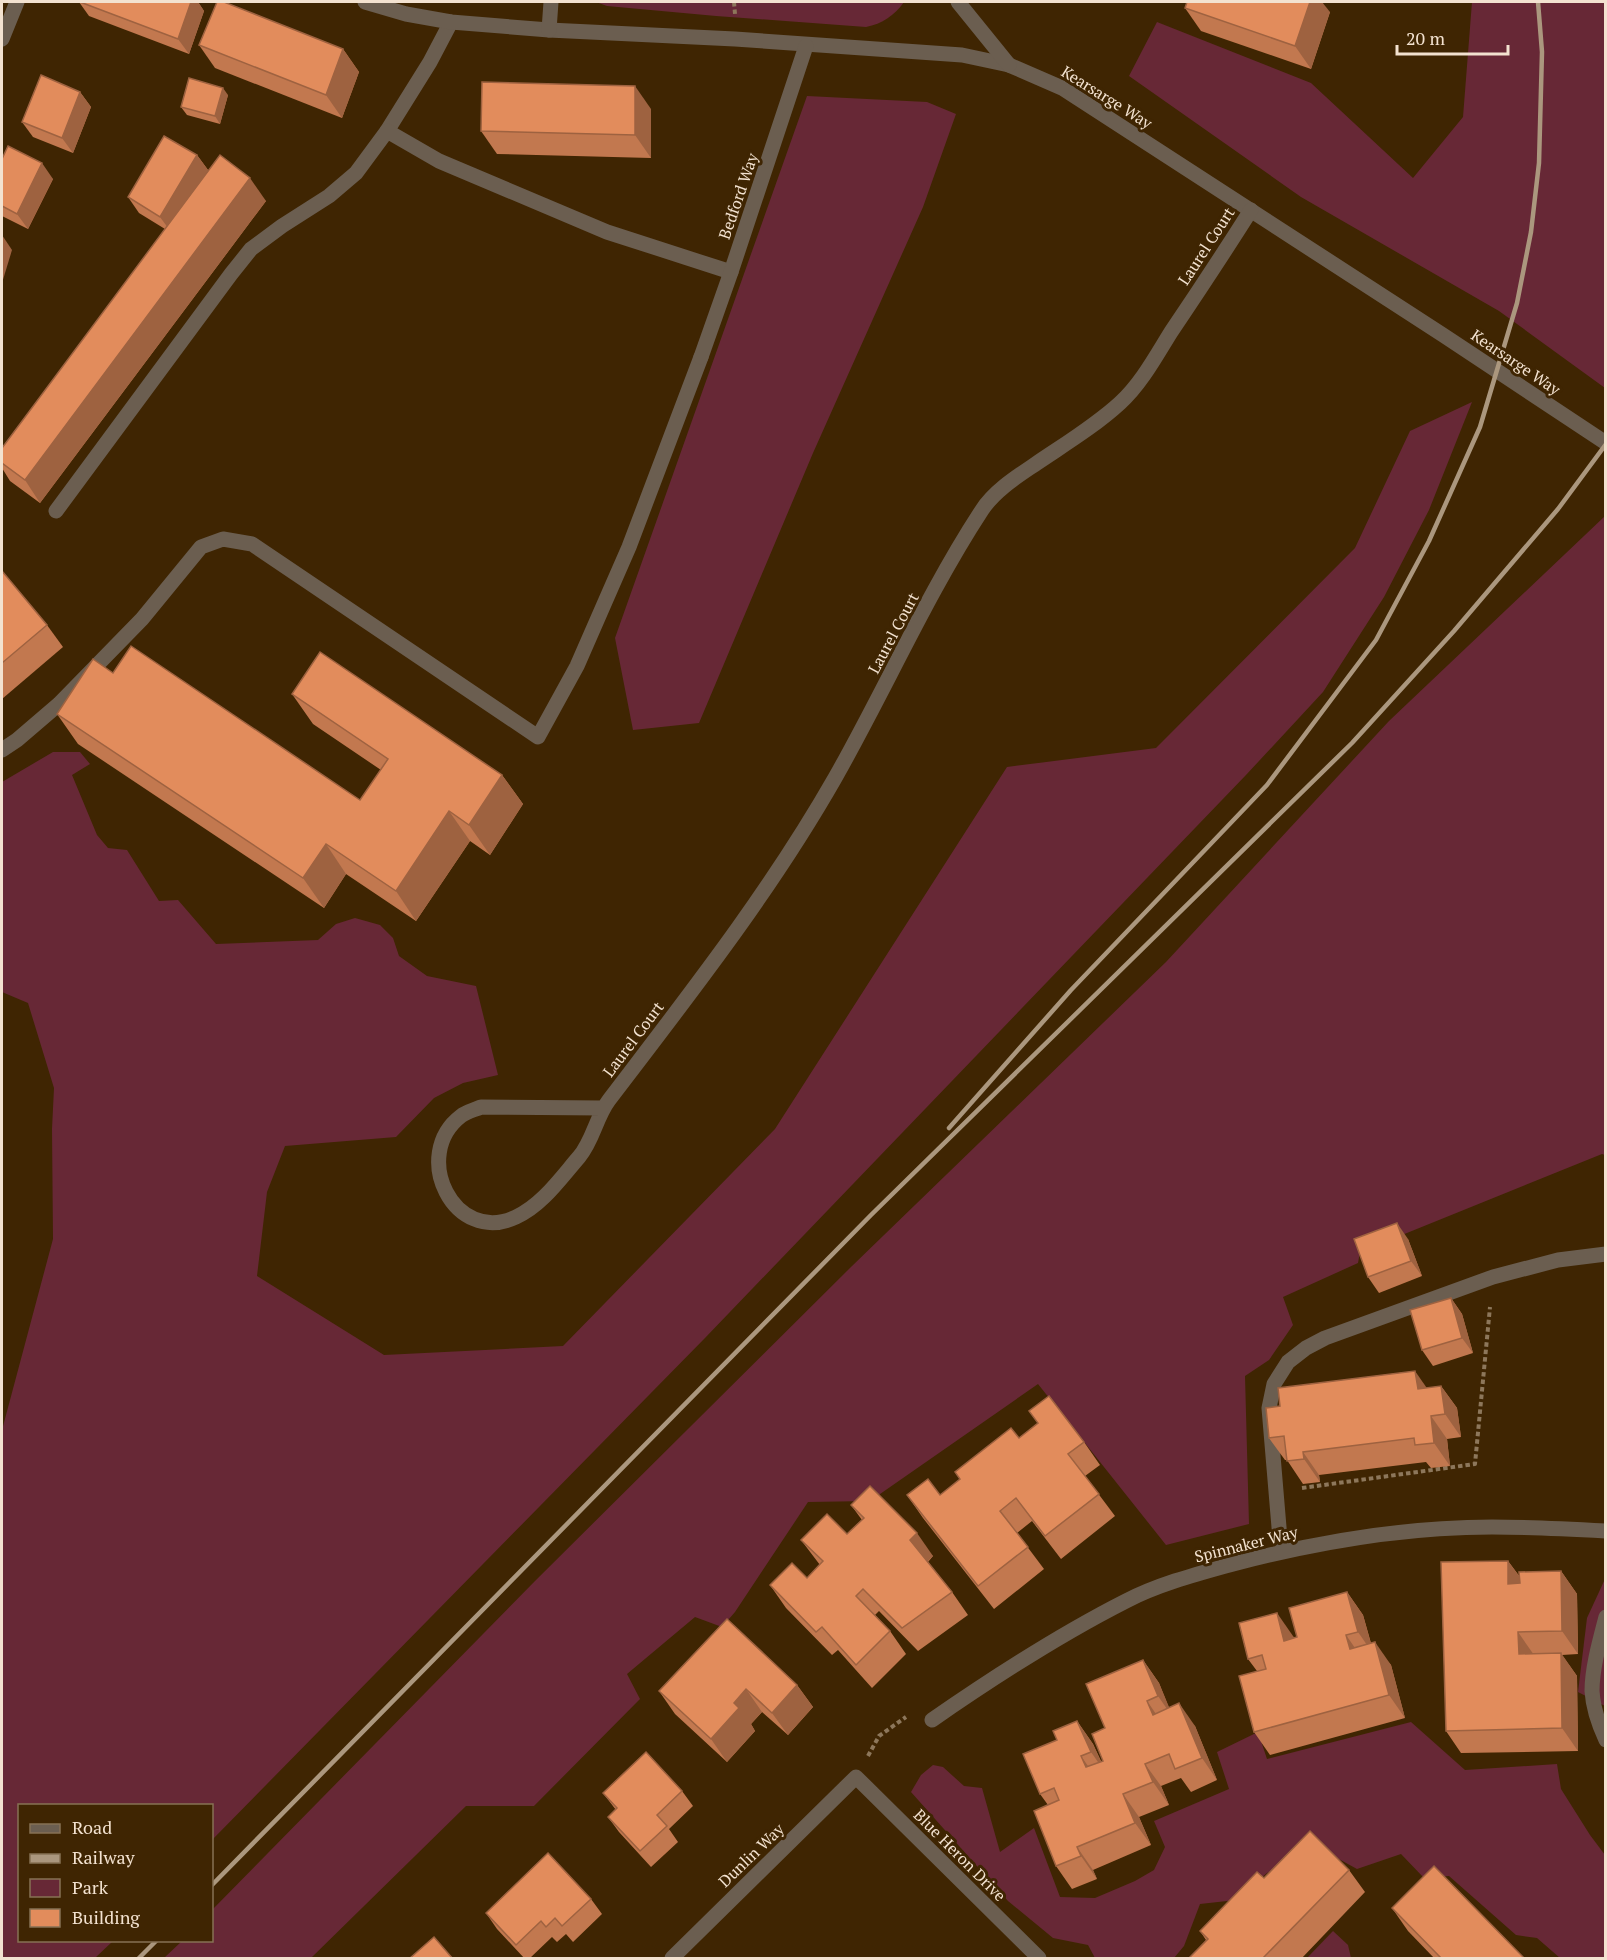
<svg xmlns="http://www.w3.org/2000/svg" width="1607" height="1960" font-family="'PT Serif',serif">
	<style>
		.green { fill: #672836 }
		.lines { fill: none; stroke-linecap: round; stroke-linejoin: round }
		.path { stroke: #8d775b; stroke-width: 4; stroke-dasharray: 4.5 3; stroke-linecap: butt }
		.lane { stroke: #6b5e50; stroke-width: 15 }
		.street { stroke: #6b5e50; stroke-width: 15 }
		.rail { stroke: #ab977e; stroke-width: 4.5 }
		.wall { fill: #c2784f }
		.shaded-wall { fill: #9e6240 }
		.building { fill: #e28c5c; stroke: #9e6240; stroke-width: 1.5 }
		.labels { text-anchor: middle; stroke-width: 6; stroke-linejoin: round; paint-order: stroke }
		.street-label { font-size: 16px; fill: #f3e2d0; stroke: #3f2502 }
	</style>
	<rect width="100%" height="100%" fill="#3f2502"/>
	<g class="green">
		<path d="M596,2H904C895,15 882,24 866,27L716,16L607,6Z"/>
		<path d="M1472,2H1605V388L1499,311L1301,197L1129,76L1157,22L1311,83L1413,178L1463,117Z"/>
		<path d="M807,96L927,102L956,114L923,207L813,453L699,723L633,730L615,638Z"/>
		<path d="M1472,402L1429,510L1384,597L1323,692L1246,775L705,1338L212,1840V1806H20V1940L113,1941L95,1958H2V1430L53,1239L52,1129L54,1088L28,1003L2,992V782L53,752H80L90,764L72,775L97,835L108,848L127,850L159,901L178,900L216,944L318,940L336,924L355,918L380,925L393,938L399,956L427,976L476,986L498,1075L463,1083L434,1098L396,1137L285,1146L267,1192L257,1276L384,1355L563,1346L775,1129L1007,767L1156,748L1355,548L1410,431Z"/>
		<path d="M1605,516V1155L1602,1154L1360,1252L1358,1263L1283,1297L1293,1325L1269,1360L1245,1376L1249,1524L1166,1545L1038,1384L870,1501L808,1502L735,1612L722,1627L695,1617L627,1674L640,1699L534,1806H466L311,1958H164L182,1941L212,1940V1910L535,1581L852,1266L1166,962L1389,721Z"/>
		<path d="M1605,1579V1706L1578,1692L1587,1618Z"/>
		<path d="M1411,1722L1465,1770L1557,1764L1561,1789L1590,1835L1605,1855V1958H1560L1537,1938L1516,1935L1449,1876L1424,1878L1401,1854L1357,1869L1337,1858L1323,1847L1267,1873L1236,1900L1200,1904L1184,1946L1174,1958H1095L1088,1945L1053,1938L1008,1901L911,1792L921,1775L933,1765L943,1767L964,1786L982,1788L1000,1852L1034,1828L1060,1897L1095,1898L1135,1881L1154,1870L1165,1847L1154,1821L1229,1789L1217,1752L1258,1732L1267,1759Z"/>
		<path d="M1333,1931L1348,1945L1351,1958H1307Z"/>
	</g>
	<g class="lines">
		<g class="path">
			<path d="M734,2L735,14"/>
			<path d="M1302,1488L1475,1464L1490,1307"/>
			<path d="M868,1756L879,1736L906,1717"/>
		</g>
		<g class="lane">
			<path d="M387,131L430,62L451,22"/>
			<path d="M56,511L231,274L251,249L282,226L329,196L356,173L387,131L439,161L607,232L731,272"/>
			<path d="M2,750L17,740L59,704L142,619L201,547L223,539L252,544L538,737L577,666L629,547L701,357"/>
			<path d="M1281,1551L1269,1408L1274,1384L1288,1362L1306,1348L1325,1338L1493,1277L1558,1260L1606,1254"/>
			<path d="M1606,1617C1600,1640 1592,1668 1592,1691C1593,1708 1599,1725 1606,1740"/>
		</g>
		<g class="street">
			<path d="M365,2L406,14L451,22L549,30L735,39L962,55L1009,65L1062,88L1443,335L1606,443"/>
			<path d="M958,2L1009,65"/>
			<path d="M549,30L551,2"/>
			<path d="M2,39L17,2"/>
			<path d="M701,357L731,272L806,46"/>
			<path d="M603,1108L481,1107C474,1110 466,1112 461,1116C410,1155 454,1246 516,1217C542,1205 560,1179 579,1157C593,1141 596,1117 609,1100C689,995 770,892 835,778C885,690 927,594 982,510C995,490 1018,476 1037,463C1065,444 1095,426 1120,403C1141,384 1156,356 1171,332C1198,292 1225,251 1251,210"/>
			<path d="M932,1720C994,1677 1059,1635 1126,1601C1159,1584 1197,1574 1233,1564C1317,1542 1405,1527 1492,1527C1530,1527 1568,1529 1606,1531"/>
			<path d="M672,1958L856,1777L1039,1958"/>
		</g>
		<g class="rail">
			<path d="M949,1128L1071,990L1267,785L1376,640L1429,541L1480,427L1517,303L1531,232L1539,163L1542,52L1538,2"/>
			<path d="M212,1885L871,1215L1352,743L1454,631L1558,509L1606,444"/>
			<path d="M139,1958L157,1940"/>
		</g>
	</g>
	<g class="wall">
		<path d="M79,2H198L204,11L189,54L89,16Z"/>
		<path d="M1185,8L1330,12L1311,69L1201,31Z"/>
		<path d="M199,45L343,49L359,72L342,118L215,68Z"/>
		<path d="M80,92L91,107L73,153L33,137L22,122Z"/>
		<path d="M228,95L220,124L187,115L181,107Z"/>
		<path d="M651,109V158L497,154L481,131Z"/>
		<path d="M197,155L208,170L204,176L266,201L40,503L10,481L2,468V448L165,229L139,213L128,197Z"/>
		<path d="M2,159L53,179L28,229L2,216Z"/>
		<path d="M2,571L47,625L63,647L2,699Z"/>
		<path d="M113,673L360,800L381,770L313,724L292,694L502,775L523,804L490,855L470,841L416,921L346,874L324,908L78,744L57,714Z"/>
		<path d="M1408,1239L1422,1276L1379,1293L1368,1277Z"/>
		<path d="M1451,1298L1462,1314L1473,1353L1433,1366L1422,1350Z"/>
		<path d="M1441,1386L1457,1408L1461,1437L1447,1439L1450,1466L1431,1468L1426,1462L1319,1475L1320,1482L1303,1484L1287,1460H1285L1269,1438L1427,1388Z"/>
		<path d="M1019,1438L1084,1442L1100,1465L1085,1476L1115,1516L1061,1559L1032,1521L1017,1533L1044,1569L994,1609L923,1518L907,1495H940Z"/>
		<path d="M851,1505L933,1556L928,1562L952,1592L968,1615L918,1651L879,1611L875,1615L890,1631L906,1654L872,1688L838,1650L832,1655L786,1608L770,1585L807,1578L820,1565L801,1540L847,1534L862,1520Z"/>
		<path d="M1508,1561L1520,1577L1561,1571L1577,1594L1578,1654L1562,1655L1577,1676L1578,1751L1461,1753L1446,1731Z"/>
		<path d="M1347,1592L1363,1615L1371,1643L1391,1665L1405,1718L1270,1755L1254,1732L1257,1671L1248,1659L1293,1636L1294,1638L1297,1637Z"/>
		<path d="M1143,1660L1159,1683L1169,1708L1195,1726L1217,1780L1191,1792L1181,1778L1161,1786L1169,1805L1139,1817L1151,1845L1093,1870L1097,1879L1072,1889L1056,1866L1048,1805L1040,1794L1057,1740L1077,1721L1093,1744L1101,1761H1103L1105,1728Z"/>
		<path d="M797,1685L813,1707L788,1735L762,1712L751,1724L755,1731L727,1762L675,1714L659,1691Z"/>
		<path d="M682,1791L693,1806L669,1829L678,1842L651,1867L619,1832L608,1817L616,1810L603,1793Z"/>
		<path d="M1349,1870L1365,1892L1301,1959H1188L1206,1940L1200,1931L1264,1878Z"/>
		<path d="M591,1899L602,1914L573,1942L566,1934L557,1942L552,1937L529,1959H525L497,1929L486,1913Z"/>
		<path d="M1392,1908L1525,1959H1435L1408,1931Z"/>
	</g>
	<g class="shaded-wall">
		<path d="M191,2H198L204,11L189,54L178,39Z"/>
		<path d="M1310,2H1322L1330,12L1311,69L1295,46Z"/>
		<path d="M343,49L359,72L342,118L326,95Z"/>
		<path d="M635,86L651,109V158L635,135Z"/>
		<path d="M223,88L228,95L220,124L215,116Z"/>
		<path d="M80,92L91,107L73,153L62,138Z"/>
		<path d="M197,155L208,170L171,232L160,217Z"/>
		<path d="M42,163L53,179L28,229L17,214Z"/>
		<path d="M250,178L266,201L40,503L25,480Z"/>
		<path d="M2,235L12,250L2,283Z"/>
		<path d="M502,775L523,804L490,855L469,825Z"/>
		<path d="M449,811L470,841L416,921L396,891Z"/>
		<path d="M326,844L346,874L324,908L303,878Z"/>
		<path d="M1397,1223L1408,1239L1422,1276L1411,1261Z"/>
		<path d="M1451,1298L1462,1314L1473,1353L1462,1338Z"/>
		<path d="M1415,1371L1431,1394L1418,1389Z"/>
		<path d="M1441,1386L1457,1408L1461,1437L1445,1414Z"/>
		<path d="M1431,1416L1447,1439L1450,1466L1434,1443Z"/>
		<path d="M1303,1452L1319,1475L1320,1482L1304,1459Z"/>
		<path d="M917,1533L933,1556L926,1563L910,1540Z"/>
		<path d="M1508,1561L1524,1583L1508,1584Z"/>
		<path d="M1561,1571L1577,1594L1578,1654L1562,1631Z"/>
		<path d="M1347,1592L1363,1615L1374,1655L1358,1632Z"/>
		<path d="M1277,1613L1293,1636L1300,1663L1284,1641Z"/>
		<path d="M1518,1632L1534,1655L1519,1654Z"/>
		<path d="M1346,1635L1362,1658L1350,1649Z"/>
		<path d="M1375,1642L1391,1665L1405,1718L1389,1695Z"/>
		<path d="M1561,1653L1577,1676L1578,1751L1562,1728Z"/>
		<path d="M1143,1660L1159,1683L1174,1719L1158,1696Z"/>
		<path d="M797,1685L813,1707L788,1735L772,1713Z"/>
		<path d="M746,1689L762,1712L751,1724L755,1731L727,1762L711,1739L734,1703Z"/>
		<path d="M1147,1701L1163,1724L1153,1715Z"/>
		<path d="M1179,1703L1195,1726L1217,1780L1202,1758Z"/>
		<path d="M1077,1721L1093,1744L1107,1775L1091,1752Z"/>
		<path d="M1081,1756L1097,1779L1086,1767Z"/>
		<path d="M1145,1764L1161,1786L1169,1805L1153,1782Z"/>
		<path d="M1123,1794L1139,1817L1151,1845L1135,1823Z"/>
		<path d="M1077,1847L1093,1870L1097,1879L1081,1856Z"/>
	</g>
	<g class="building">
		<path d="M80,2H191L178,39Z"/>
		<path d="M217,2H224L343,49L326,95L199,45Z"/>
		<path d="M1187,2H1310L1295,46L1185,8Z"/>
		<path d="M41,75L80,92L62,138L22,122Z"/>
		<path d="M189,78L223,88L215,116L181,107Z"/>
		<path d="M482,82L635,86V135L481,131Z"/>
		<path d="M164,136L197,155L160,217L128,197Z"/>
		<path d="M8,146L42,163L17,214L2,206V159Z"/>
		<path d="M220,155L250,178L25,480L2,463V448Z"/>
		<path d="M2,571L47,625L2,663Z"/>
		<path d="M131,646L360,800L388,759L292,694L320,652L502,775L469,825L449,811L396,891L326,844L303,878L57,714L93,659L113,673Z"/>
		<path d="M1397,1223L1411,1261L1368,1277L1354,1239Z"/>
		<path d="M1451,1298L1462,1338L1422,1350L1410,1310Z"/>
		<path d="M1415,1371L1418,1389L1441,1386L1445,1414L1431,1416L1434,1443L1415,1445L1414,1438L1303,1452L1304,1459L1287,1461L1284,1436L1269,1438L1266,1408L1280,1406L1278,1388Z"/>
		<path d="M1049,1396L1084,1442L1068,1454L1099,1494L1045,1536L1016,1498L1000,1511L1028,1547L978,1586L907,1495L928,1479L940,1495L960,1479L955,1472L1011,1428L1019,1438L1038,1423L1029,1411Z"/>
		<path d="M870,1486L917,1533L910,1540L952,1592L902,1628L863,1589L856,1596L890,1631L856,1665L822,1627L816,1632L770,1585L792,1563L807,1578L823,1561L801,1540L827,1514L847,1534L864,1518L851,1505Z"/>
		<path d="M1508,1561V1584L1520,1583L1519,1572L1561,1571L1562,1631L1518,1632L1519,1654L1561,1653L1562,1728L1446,1731L1441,1562Z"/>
		<path d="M1347,1592L1358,1632L1346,1635L1350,1649L1375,1642L1389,1695L1254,1732L1239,1676L1266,1669L1262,1655L1248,1659L1239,1623L1277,1613L1284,1641L1297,1637L1289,1608Z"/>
		<path d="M727,1619L797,1685L772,1713L746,1689L734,1703L739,1708L711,1739L659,1691Z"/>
		<path d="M1143,1660L1158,1696L1147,1701L1153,1715L1179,1703L1202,1758L1175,1769L1169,1754L1145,1764L1153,1782L1123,1794L1135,1823L1077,1847L1081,1856L1056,1866L1034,1811L1059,1800L1054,1788L1040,1794L1023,1754L1057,1740L1053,1731L1077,1721L1091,1752L1081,1756L1086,1767L1103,1761L1092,1734L1105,1728L1086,1684Z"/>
		<path d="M646,1752L682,1791L657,1815L667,1826L640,1851L608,1817L617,1808L603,1793Z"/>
		<path d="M1310,1831L1349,1870L1262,1959H1188L1208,1939L1200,1931L1257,1872L1264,1878Z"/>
		<path d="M548,1853L591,1899L562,1926L555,1918L546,1927L541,1921L516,1945L486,1913Z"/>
		<path d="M1434,1866L1525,1959H1442L1392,1908Z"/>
		<path d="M434,1937L453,1959H409Z"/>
	</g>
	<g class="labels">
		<g class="street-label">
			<text transform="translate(1107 97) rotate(32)" y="6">Kearsarge Way</text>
			<text transform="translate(738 196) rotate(-71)" y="6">Bedford Way</text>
			<text transform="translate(1206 246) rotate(-57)" y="6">Laurel Court</text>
			<text transform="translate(1516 362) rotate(34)" y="6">Kearsarge Way</text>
			<text transform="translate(893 633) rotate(-62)" y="6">Laurel Court</text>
			<text transform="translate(633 1039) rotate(-53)" y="6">Laurel Court</text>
			<text transform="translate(1246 1544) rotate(-14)" y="6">Spinnaker Way</text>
			<text transform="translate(751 1855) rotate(-44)" y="6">Dunlin Way</text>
			<text transform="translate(960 1855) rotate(45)" y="6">Blue Heron Drive</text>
		</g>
	</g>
	<rect width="1607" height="1960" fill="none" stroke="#f3e2d0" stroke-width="6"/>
	<rect x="18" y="1804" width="195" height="138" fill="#3f2502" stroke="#877154" stroke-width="1.5"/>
	<rect x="30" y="1824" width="30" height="9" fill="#6b5e50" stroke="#877154" stroke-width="1.5"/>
	<text x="72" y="1834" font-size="18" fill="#f3e2d0">Road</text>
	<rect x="30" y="1854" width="30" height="9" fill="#ab977e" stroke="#877154" stroke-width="1.5"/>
	<text x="72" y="1864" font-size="18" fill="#f3e2d0">Railway</text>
	<rect x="30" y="1879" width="30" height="18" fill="#672836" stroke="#877154" stroke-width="1.5"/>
	<text x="72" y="1894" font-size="18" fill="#f3e2d0">Park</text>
	<rect x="30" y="1909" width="30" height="18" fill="#e28c5c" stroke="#877154" stroke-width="1.5"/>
	<text x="72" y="1924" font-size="18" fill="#f3e2d0">Building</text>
	<path d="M1397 45v9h111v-9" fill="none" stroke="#f3e2d0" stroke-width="3"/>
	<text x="1406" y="45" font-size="18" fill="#f3e2d0" stroke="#3f2502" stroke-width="4.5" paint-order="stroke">20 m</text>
</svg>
